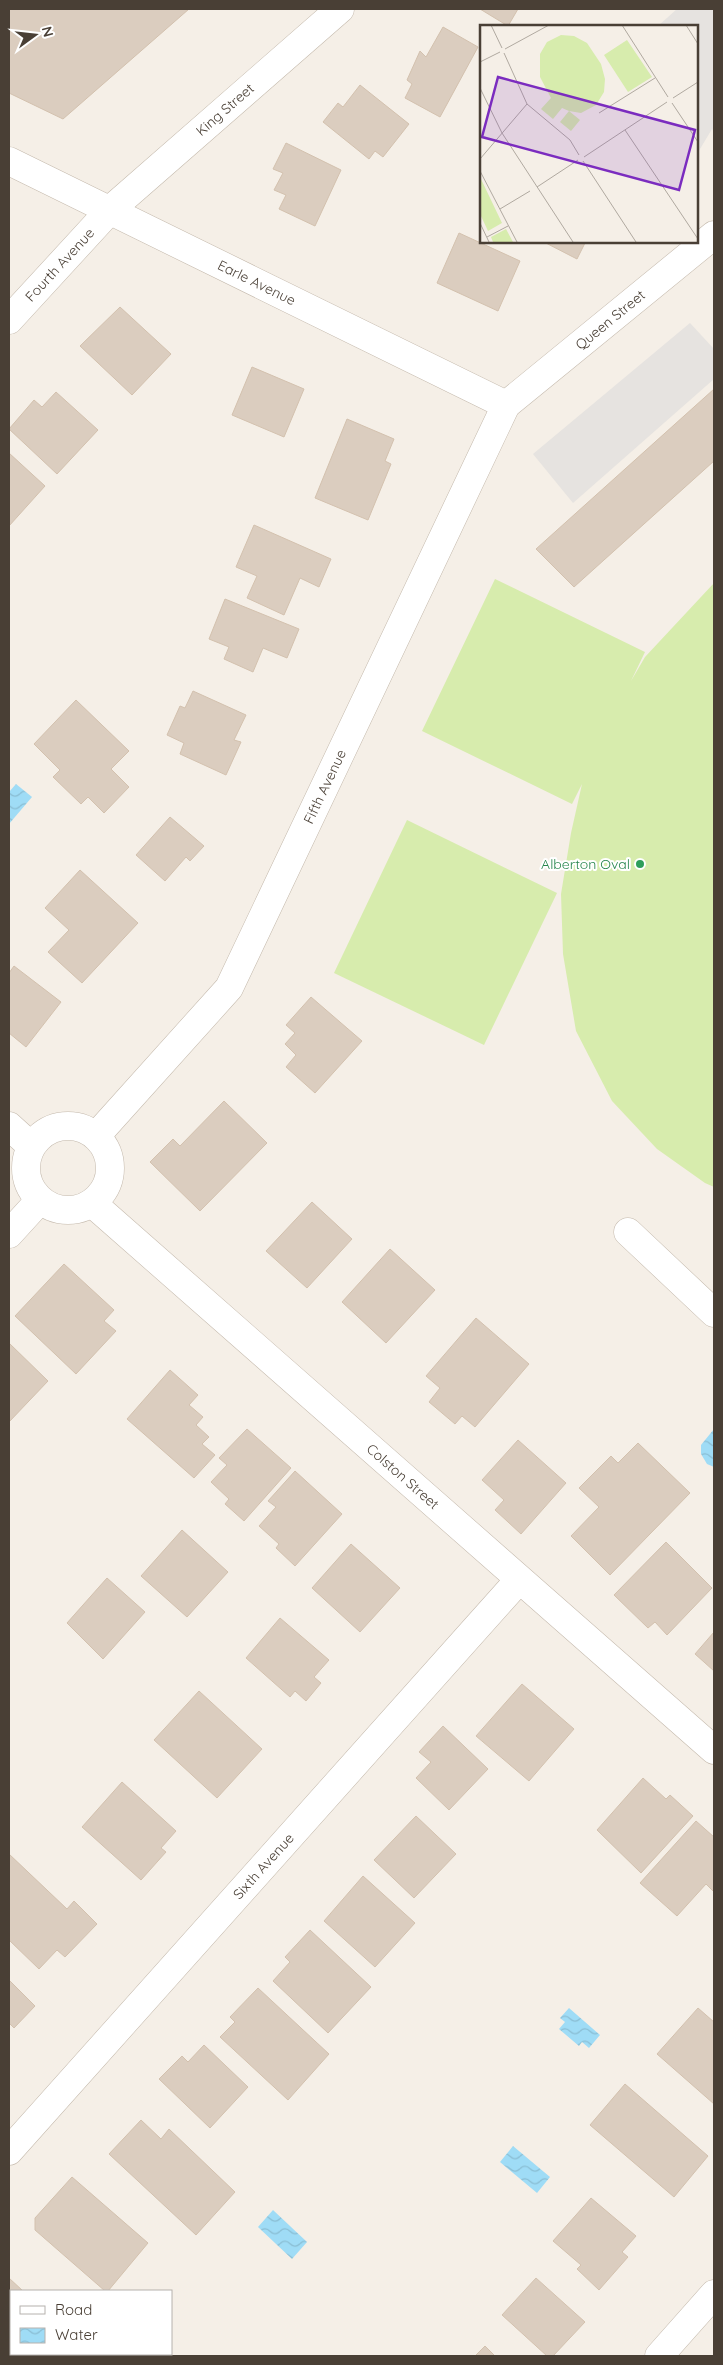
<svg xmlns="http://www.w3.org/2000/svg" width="723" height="2365" font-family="Quicksand,sans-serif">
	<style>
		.garden { fill: #d7ecad }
		.parking { fill: #e6e3e0 }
		.water { fill: url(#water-waves) }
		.building { fill: #dbcdbf; stroke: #d3c1ae }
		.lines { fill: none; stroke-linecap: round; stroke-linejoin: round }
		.minor-casing { stroke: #c4b9ac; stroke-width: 29 }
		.minor { stroke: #fff; stroke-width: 28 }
		.leisure-dot { fill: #2e9e5b; stroke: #fff; stroke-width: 2 }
		.labels { text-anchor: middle; stroke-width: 4; stroke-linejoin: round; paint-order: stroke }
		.street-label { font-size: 14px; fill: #493f35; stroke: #fff }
		.leisure-label { font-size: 14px; fill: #27864d; stroke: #fff; text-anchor: end }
		.inset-road { fill: none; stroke: #b0a9a0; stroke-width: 1 }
		.view { fill: #7b2cbf; fill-opacity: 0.15; stroke: #7b2cbf; stroke-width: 2.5 }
		.inset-edge { fill: none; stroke: #493f35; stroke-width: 2.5 }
	</style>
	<defs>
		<pattern id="water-waves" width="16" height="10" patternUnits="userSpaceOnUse" patternTransform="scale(1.25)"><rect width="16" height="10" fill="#9fdcf6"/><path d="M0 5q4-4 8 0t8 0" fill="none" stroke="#8abed4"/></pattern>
	</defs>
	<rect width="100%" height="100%" fill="#f5efe7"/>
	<g class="garden">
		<path d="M495,579L645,652L631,681L645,657L714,583V1187L705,1183L657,1149L612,1101L576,1031L563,954L561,894L571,833L582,784L572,804L422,731Z"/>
		<path d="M407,820L557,893L484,1045L334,973Z"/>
	</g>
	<g class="parking">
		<path d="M677,9H714V132L712,129L697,154V26H658Z"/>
		<path d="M690,323L714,349V379L573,503L533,454Z"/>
	</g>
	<g class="water">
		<path d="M16,784L32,797L9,824V792Z"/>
		<path d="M714,1429V1467L707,1464L701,1454V1445Z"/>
		<path d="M569,2008L600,2035L589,2048L582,2042L579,2046L559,2029L565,2022L560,2018Z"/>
		<path d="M513,2146L550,2177L537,2193L500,2162Z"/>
		<path d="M273,2210L307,2242L292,2259L258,2227Z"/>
	</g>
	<g class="building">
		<path d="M9,9H189L63,119L9,93Z"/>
		<path d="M480,9H518L508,26Z"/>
		<path d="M443,27L478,47L440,117L405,98L412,84L407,80L420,51L426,57Z"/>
		<path d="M360,85L409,124L383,157L375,151L369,159L323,122L338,103L343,107Z"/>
		<path d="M286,143L341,170L315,226L279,209L286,195L274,190L283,173L273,169Z"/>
		<path d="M459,233L520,261L498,311L437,283Z"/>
		<path d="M542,241H586L577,259Z"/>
		<path d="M120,307L171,354L132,395L80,346Z"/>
		<path d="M252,367L304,389L284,437L232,415Z"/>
		<path d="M714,389V461L574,587L536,549Z"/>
		<path d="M56,392L98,430L57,474L9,429L34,400L42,407Z"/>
		<path d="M347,419L394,439L385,461L391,464L368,520L315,498Z"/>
		<path d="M9,453L45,486L9,526Z"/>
		<path d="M254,525L331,559L319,587L300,578L284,615L247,598L257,576L236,567Z"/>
		<path d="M225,599L299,629L287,658L263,648L253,672L224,659L229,647L209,639Z"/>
		<path d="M193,691L246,715L234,740L241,742L226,775L180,754L184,743L167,735L180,706L185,708Z"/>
		<path d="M76,700L129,751L111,769L129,787L104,813L88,797L81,804L53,777L60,770L34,744Z"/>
		<path d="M170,817L204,846L190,861L186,857L165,881L136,855Z"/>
		<path d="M80,870L138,923L82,983L48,952L69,930L45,908Z"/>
		<path d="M14,966L61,1002L26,1047L9,1033V973Z"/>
		<path d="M311,997L362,1041L315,1093L286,1067L296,1055L285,1044L295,1033L286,1025Z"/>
		<path d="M224,1101L267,1143L200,1211L150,1162L173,1139L180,1146Z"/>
		<path d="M312,1202L352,1239L307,1288L266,1251Z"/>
		<path d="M390,1249L435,1290L386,1343L342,1302Z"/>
		<path d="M64,1264L114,1310L104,1321L116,1331L76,1374L15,1316Z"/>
		<path d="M476,1318L529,1364L475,1427L462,1416L455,1424L429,1402L440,1388L426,1376Z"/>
		<path d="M9,1343L48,1381L9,1422Z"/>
		<path d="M170,1370L198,1395L189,1405L203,1417L196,1425L209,1437L202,1444L215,1455L194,1478L127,1419Z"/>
		<path d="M247,1429L291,1468L244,1521L225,1504L229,1499L211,1482L227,1465L219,1458Z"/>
		<path d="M518,1440L566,1483L521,1534L495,1510L504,1500L482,1480Z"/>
		<path d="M638,1443L690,1493L610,1575L571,1536L599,1507L579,1488L611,1456L618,1463Z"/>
		<path d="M295,1471L342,1514L295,1566L276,1548L279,1544L259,1526L276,1507L268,1501Z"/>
		<path d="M182,1530L228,1572L187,1617L141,1576Z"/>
		<path d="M666,1542L712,1588L667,1635L655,1622L648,1628L614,1595Z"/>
		<path d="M351,1544L400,1588L360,1632L312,1588Z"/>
		<path d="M107,1578L145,1612L103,1659L67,1623Z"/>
		<path d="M280,1618L329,1660L314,1677L321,1683L306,1701L295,1691L290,1697L246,1658Z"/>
		<path d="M714,1632V1671L695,1654Z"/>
		<path d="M522,1684L574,1729L529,1781L476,1736Z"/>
		<path d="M199,1691L262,1749L217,1798L154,1740Z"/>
		<path d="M443,1726L488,1769L449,1810L416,1778L431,1762L419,1752Z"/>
		<path d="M643,1778L666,1799L670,1795L693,1816L641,1873L597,1830Z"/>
		<path d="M122,1782L176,1831L161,1848L166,1852L141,1880L82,1827Z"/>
		<path d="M416,1816L456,1854L414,1898L374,1860Z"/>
		<path d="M696,1821L714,1837V1892L706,1884L677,1916L640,1883Z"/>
		<path d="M9,1854L67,1909L74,1901L97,1924L65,1957L57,1950L39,1969L9,1940Z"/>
		<path d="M363,1876L415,1923L375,1967L324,1921Z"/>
		<path d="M310,1930L371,1987L328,2033L273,1981L290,1962L285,1957Z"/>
		<path d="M9,1980L35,2006L14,2028L9,2023Z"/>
		<path d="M258,1988L329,2054L288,2100L220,2037L235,2022L230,2017Z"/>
		<path d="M698,2008L714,2022V2104L657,2054Z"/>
		<path d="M204,2045L248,2087L210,2128L159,2079L182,2056L188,2062Z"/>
		<path d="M625,2084L708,2156L674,2197L590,2125Z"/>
		<path d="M141,2120L161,2139L169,2129L235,2192L196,2235L109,2154Z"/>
		<path d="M72,2177L148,2243L108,2291H105L35,2230V2218Z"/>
		<path d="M591,2198L636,2236L622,2252L628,2257L599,2290L577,2269L581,2265L553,2241Z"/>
		<path d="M9,2278L23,2291H11V2330L9,2333Z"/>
		<path d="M536,2278L585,2322L553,2356H547L502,2315Z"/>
		<path d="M485,2346L495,2356H475Z"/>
	</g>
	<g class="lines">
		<defs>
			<g id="minor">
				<path id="s1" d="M9,161L506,405"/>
				<path id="s2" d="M9,320L110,210L340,9"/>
				<circle cx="68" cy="1168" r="42"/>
				<path d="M9,1126L31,1146"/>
				<path id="s3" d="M96,1136L229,988L506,405L714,235"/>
				<path id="s4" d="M92,1203L714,1750"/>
				<path d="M628,1232L714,1313"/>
				<path d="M9,1234L40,1200"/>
				<path id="s5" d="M9,2151L519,1580"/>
				<path d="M659,2356L714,2294"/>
			</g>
		</defs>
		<use href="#minor" class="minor-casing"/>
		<use href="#minor" class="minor"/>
	</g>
	<circle class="leisure-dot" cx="640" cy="864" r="5"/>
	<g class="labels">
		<g class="street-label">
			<text dy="5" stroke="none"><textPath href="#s2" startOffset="302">King Street</textPath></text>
			<text dy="5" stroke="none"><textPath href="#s2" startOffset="75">Fourth Avenue</textPath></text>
			<text dy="5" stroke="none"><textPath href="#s1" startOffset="276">Earle Avenue</textPath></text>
			<text dy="5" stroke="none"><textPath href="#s3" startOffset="979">Queen Street</textPath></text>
			<text dy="5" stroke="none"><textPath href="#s3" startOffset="422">Fifth Avenue</textPath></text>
			<text dy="5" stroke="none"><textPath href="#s4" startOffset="414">Colston Street</textPath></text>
			<text dy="5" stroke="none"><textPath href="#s5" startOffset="382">Sixth Avenue</textPath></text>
		</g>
		<g class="leisure-label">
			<text x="630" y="869">Alberton Oval</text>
		</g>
	</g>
	<g transform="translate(480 25)">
		<rect width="218" height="218" fill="#f5efe7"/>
		<path d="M0,152L22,198L8,206L0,189ZM26,204L33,217H13L11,212Z" fill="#d7ecad"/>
		<path d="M81,10L94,11L107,18L121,39L125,54L124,67L116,80L101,88L89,86L100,95L91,106L80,97L89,86L82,83L73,94L61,84L71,73L60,52V29L67,17ZM147,15L172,52L148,67L124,30Z" fill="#d7ecad"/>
		<path class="inset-road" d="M11,0L22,23M142,0L188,72M206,0L218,19M25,24L69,0M24,28L47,79L90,115L99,130M0,37L20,27M0,63L22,108L93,217M193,73L218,57M192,78L218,117M119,88L175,53M145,105L218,214M104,132L187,77M0,134L47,79M103,136L156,217M0,146L37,217M57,162L98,135M20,184L50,166M0,198L9,217M7,212L28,201"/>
		<path class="view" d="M18,52L215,105L199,165L2,112Z"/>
		<rect width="218" height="218" class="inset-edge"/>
	</g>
	<rect width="723" height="2365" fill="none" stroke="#493f35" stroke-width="20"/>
	<rect x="10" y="2290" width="162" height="65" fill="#ffffff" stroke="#b6b2ae"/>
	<rect x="20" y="2306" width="25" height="8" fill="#ffffff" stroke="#b6b2ae"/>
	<text x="55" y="2315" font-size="15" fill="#493f35">Road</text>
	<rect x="20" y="2328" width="25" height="15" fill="url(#water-waves)" stroke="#b6b2ae"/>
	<text x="55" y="2340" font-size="15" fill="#493f35">Water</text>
	<g transform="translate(35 35) rotate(75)" stroke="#ffffff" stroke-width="4" paint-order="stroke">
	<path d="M0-4L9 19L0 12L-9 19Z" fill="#493f35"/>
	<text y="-8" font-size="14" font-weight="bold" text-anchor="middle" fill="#493f35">N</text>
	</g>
</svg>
